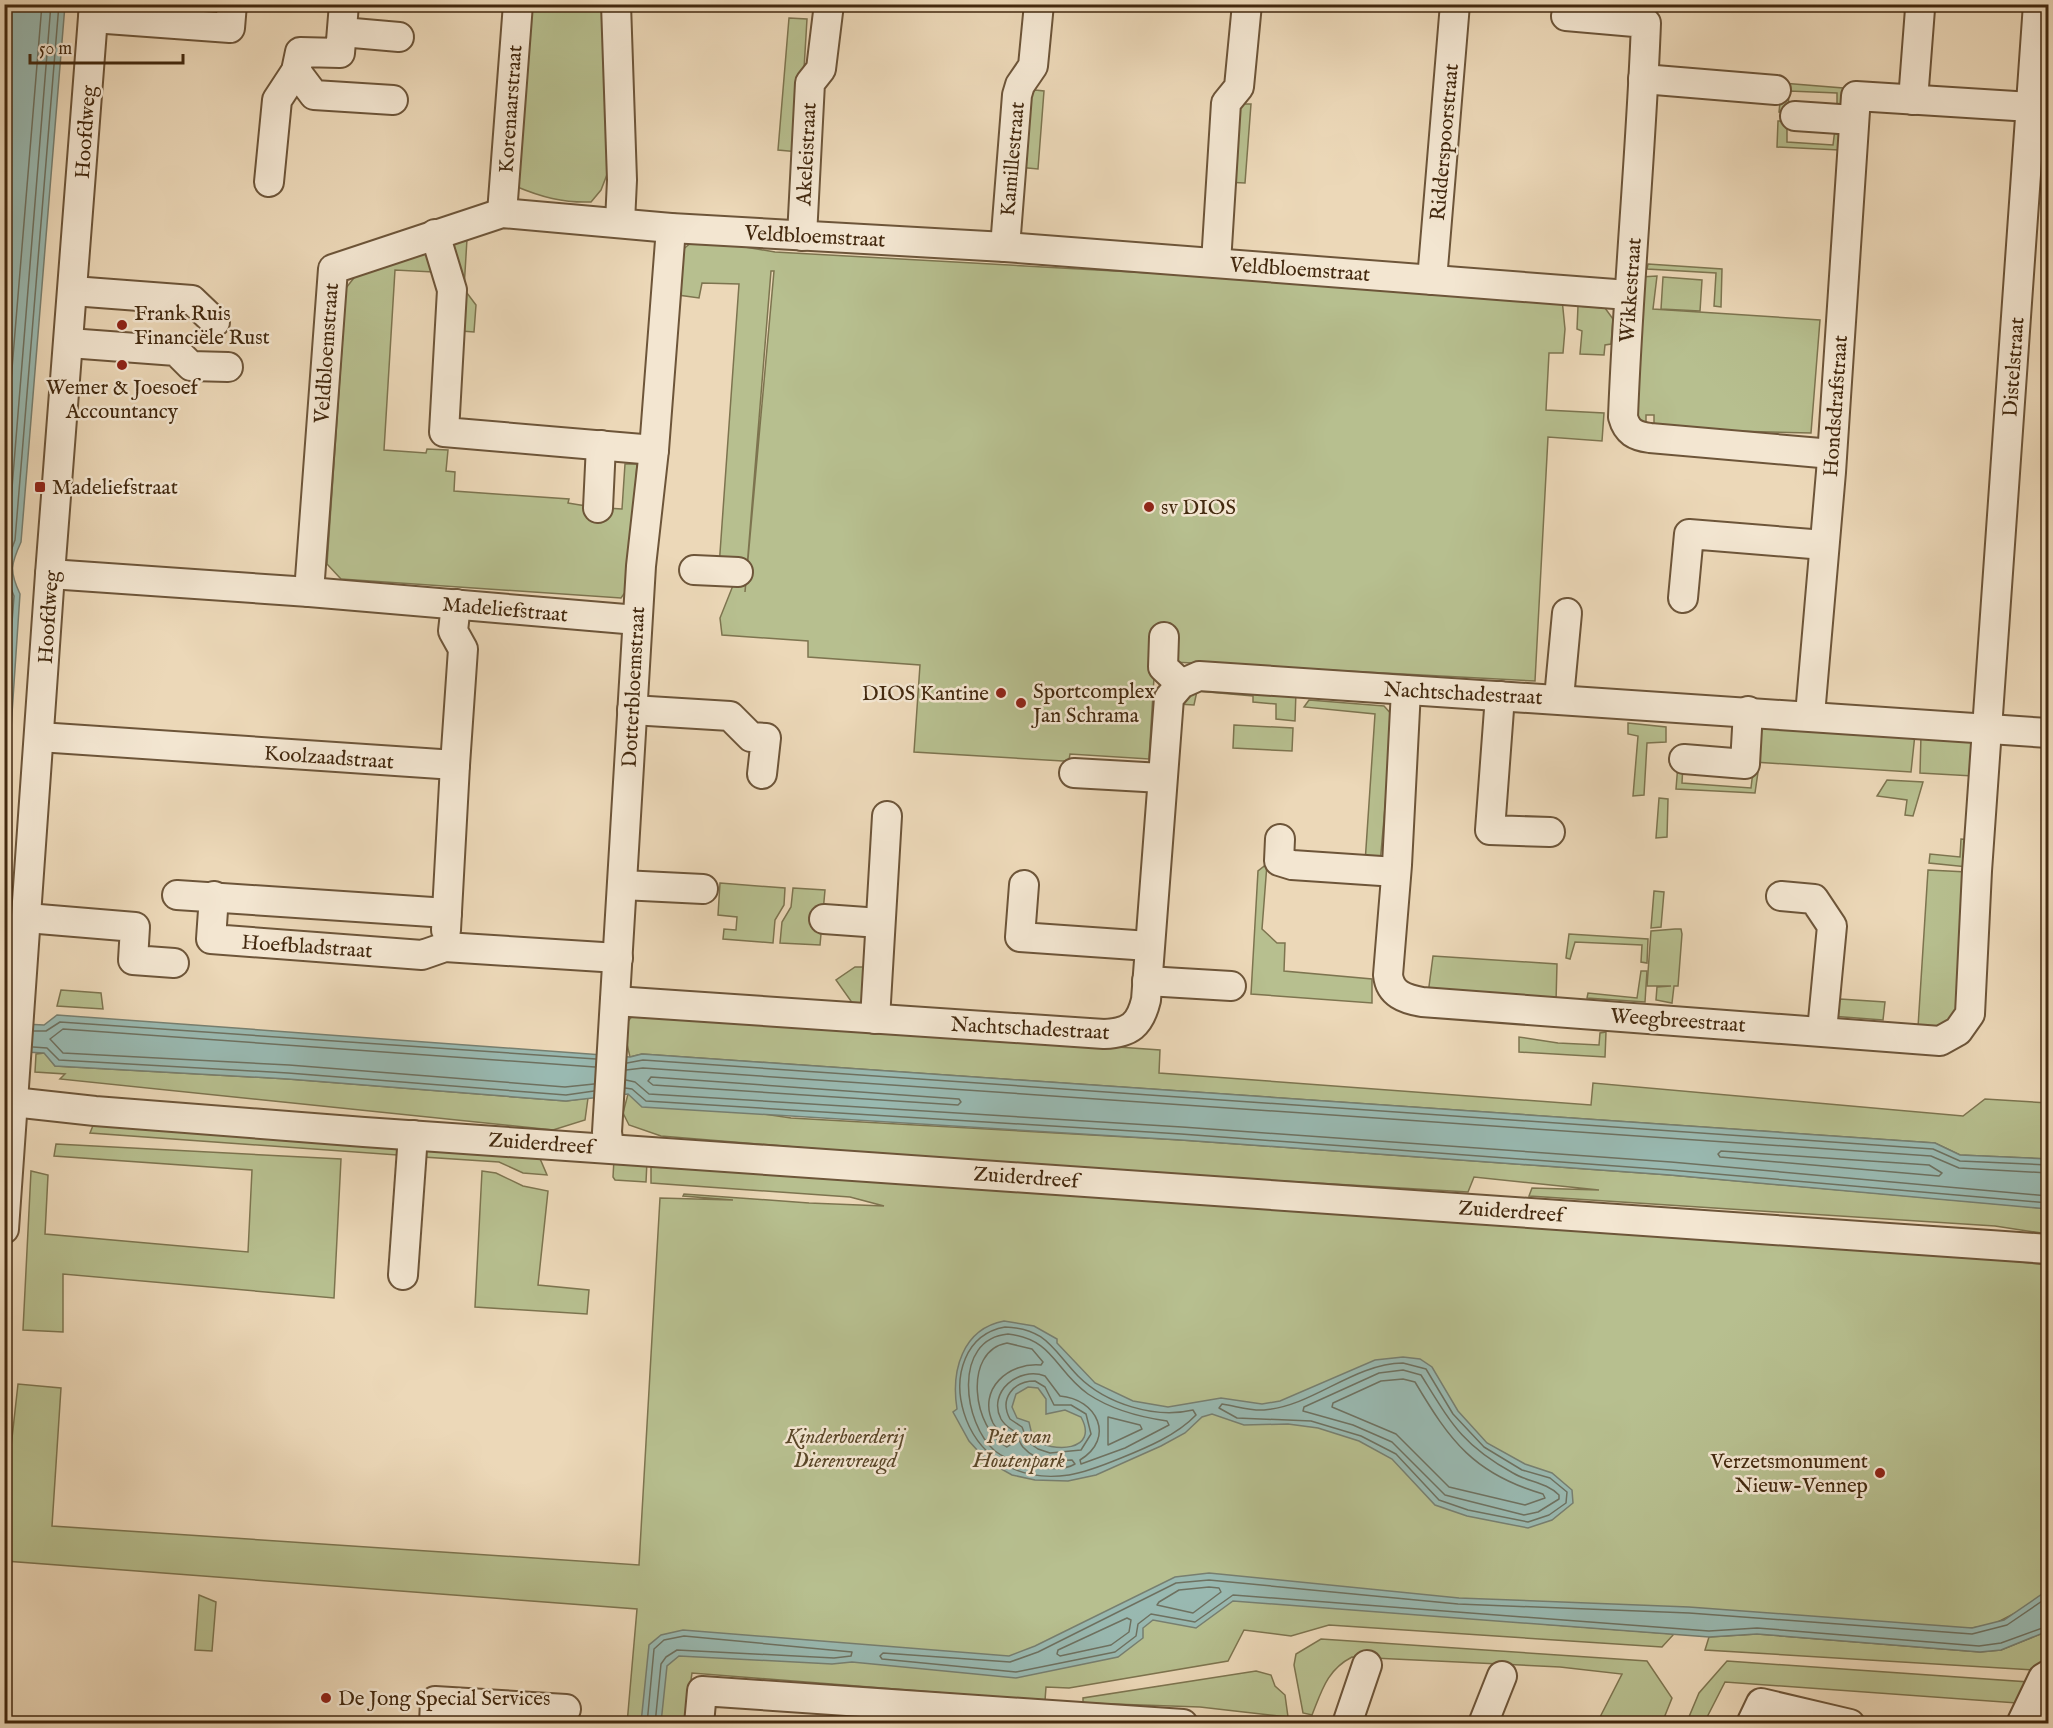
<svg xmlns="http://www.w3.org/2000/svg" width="2053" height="1728" font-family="'IM FELL English',serif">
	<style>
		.green { fill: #b7bf8f; stroke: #7d744f; stroke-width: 1.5; fill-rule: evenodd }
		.water { fill: #99b9b1; stroke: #777f70; stroke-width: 1.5; fill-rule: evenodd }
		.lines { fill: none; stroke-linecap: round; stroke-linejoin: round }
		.shore { stroke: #6e7160; stroke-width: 1.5 }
		.minor-casing { stroke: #6d5539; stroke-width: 32 }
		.minor { stroke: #f3e6d1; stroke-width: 28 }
		.poi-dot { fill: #8f2418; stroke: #f3e6d1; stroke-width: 2 }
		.labels { text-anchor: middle; stroke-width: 5; stroke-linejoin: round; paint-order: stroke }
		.street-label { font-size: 21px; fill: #43290f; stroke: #f3e6d1 }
		.poi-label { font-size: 21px; fill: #43290f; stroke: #f3e6d1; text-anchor: start }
		.park-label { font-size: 21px; font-style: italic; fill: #5a4729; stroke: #f3e6d1 }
	</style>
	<rect width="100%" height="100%" fill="#ecd8b8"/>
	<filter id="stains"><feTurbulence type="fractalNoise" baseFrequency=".00333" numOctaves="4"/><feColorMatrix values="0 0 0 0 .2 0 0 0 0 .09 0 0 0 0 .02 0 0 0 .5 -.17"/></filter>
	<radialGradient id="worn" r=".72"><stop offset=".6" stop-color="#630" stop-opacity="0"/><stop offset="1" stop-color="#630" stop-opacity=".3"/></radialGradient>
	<g class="green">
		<path d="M527,5H610L613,159L601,190L591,202C563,203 541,197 515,186Z"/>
		<path d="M789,18L807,19L799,152L778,150Z"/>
		<path d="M1782,83L1843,88L1841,109L1837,108V93L1789,91L1788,113L1779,112Z"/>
		<path d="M1035,90L1044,91L1038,169L1017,167L1022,104Z"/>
		<path d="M1242,104H1251L1245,183L1224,182L1229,117Z"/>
		<path d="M1778,121H1787V142L1833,145L1835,129L1839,130V150L1777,147Z"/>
		<path d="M467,239L464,289L476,305L474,332L461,331L448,245Z"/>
		<path d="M704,240L775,252L1332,283L1562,299L1565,329L1563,353H1549L1546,410L1604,413L1602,441L1548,437L1535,681L1155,661L1149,759L1070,754L1069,760L1063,761L914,752L920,665L808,657V641L722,635L720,618L734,583L719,567L739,284L702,283L699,298L678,295L680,252L693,241ZM771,271H774L745,592Z"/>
		<path d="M427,252L433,272L395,270L384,450L426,453L427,449L448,450L446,471L455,472L454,491L569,499L568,503C584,506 603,508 622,509L625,464H637L629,587L621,598L341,579L327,564L346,288L357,274Z"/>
		<path d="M1648,264L1722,269L1721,307L1714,306L1716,273L1647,269Z"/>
		<path d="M1657,276L1653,309L1820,320L1811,433L1654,429V415H1646V429L1636,425L1640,277Z"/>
		<path d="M1663,277L1702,280L1700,311L1661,309Z"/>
		<path d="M1578,306L1605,308L1613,319L1611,344L1605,345L1604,355L1580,354L1582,331L1577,329Z"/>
		<path d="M1186,686L1296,691L1295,721L1276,719V704L1253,702V696L1197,691L1194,705L1178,704Z"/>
		<path d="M1309,700L1384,706L1393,716L1380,864L1365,863L1375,714L1304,707Z"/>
		<path d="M1628,723L1666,727V742L1647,743L1644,795L1633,796L1638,736L1628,734Z"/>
		<path d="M1759,723L1915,734L1911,772L1754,762Z"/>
		<path d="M1234,725L1293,728L1292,751L1233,748Z"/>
		<path d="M1921,735L1977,738L1973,776L1920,773Z"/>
		<path d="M1678,764H1683L1682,783L1751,788L1753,771L1758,772L1755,793L1676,789Z"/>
		<path d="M1887,780L1923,782L1913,816L1905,815L1907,800L1877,796Z"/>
		<path d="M1659,798L1668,799L1667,837L1656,838Z"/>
		<path d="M1961,839L1970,840L1968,867L1929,863L1930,854L1960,857Z"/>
		<path d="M1267,864L1262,929L1277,943H1285L1284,971L1372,979V1003L1251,994L1258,871Z"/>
		<path d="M1928,870L1967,872L1960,1002L1951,1024L1937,1029L1918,1027Z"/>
		<path d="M720,883L785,888L784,905L775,920L773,943L723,939L724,929L736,930L737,917L718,915Z"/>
		<path d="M793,888L825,890L820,945L780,943L782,922L791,907Z"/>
		<path d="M1654,891L1664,892L1661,927L1651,928Z"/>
		<path d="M1675,929H1681L1682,934L1678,986H1674L1672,1003L1656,1000L1657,987L1671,986H1647L1651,931Z"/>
		<path d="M1569,934L1648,939L1647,963L1641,962L1642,945L1575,942L1570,959L1566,958Z"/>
		<path d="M1433,956L1557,964L1556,1002L1428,994Z"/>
		<path d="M855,967H865L862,1003L853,1004L836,980Z"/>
		<path d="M1641,971H1647L1645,1002L1587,998L1588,993L1637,998Z"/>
		<path d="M61,990L101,993L103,1009L57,1006Z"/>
		<path d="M1840,999L1885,1002L1883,1020L1831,1016Z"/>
		<path d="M635,1013L1160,1050L1159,1073L1591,1105L1593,1083L1963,1116L1985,1099L2048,1103V1159L1960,1155L1935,1143L642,1054L630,1057L623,1027Z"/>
		<path d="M1606,1032L1605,1057L1519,1052V1037L1558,1043L1599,1045L1600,1033Z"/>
		<path d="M45,1053L55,1066L288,1079L566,1101L588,1098L585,1120L553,1130L60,1079L65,1074L35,1072L36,1054Z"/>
		<path d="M628,1094L791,1118L1181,1140L1670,1175L2022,1206L2048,1209V1234L1995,1226L1529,1196L1532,1188L1599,1190L1474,1177L1468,1192L1011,1165L661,1136L629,1125L623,1113Z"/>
		<path d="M94,1123L398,1144L397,1155L90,1133Z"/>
		<path d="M56,1144L341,1159L334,1298L63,1274V1332L23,1330L31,1171L48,1175L45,1234L248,1252L252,1170L54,1156Z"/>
		<path d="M424,1145L538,1154L547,1175L523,1173L499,1162L423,1157Z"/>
		<path d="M614,1159L647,1161L646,1182L615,1180L613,1177Z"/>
		<path d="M651,1161L1959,1255L2048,1265V1596L1994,1624L1972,1628L1542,1624L1674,1634L1662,1647L1329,1625L1291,1636L1244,1630L1228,1661L1069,1688L1046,1687L1045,1701L692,1673L685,1723L627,1724L637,1609L5,1561V1501L18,1384L61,1388L52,1526L639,1565L660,1198L733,1200L683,1196L684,1194L809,1203L884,1206L850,1197L651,1183Z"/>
		<path d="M482,1171L496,1173L523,1186L548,1191L538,1285L589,1290L587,1314L475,1307Z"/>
		<path d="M199,1595L216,1602L212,1651L195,1650Z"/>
		<path d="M2048,1631V1654L2035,1670L1705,1650L1709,1637L1757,1634L1980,1652L2001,1650Z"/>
		<path d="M1321,1639L1647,1661L1672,1698L1662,1723H1597L1622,1674L1560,1667L1352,1657C1327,1670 1322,1690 1312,1715L1303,1713L1294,1665L1296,1654Z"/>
		<path d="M1727,1661L2029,1682L2017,1703L1725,1682L1704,1723L1686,1724L1699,1693Z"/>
		<path d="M1256,1671L1271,1675L1275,1686L1285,1695L1288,1717L1200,1707L1083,1703V1698Z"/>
	</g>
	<g class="water">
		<path d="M5,4L65,5L21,542C11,564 9,571 20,594L5,818Z"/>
		<path d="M57,1015L630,1057L642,1054L1935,1143L1960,1155L2048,1159V1209L1670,1175L1181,1140L642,1107L628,1094L566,1101L288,1079L55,1066L44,1053L5,1051L4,1023L44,1025Z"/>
		<path d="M1004,1321L1034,1326L1057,1339V1343L1095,1383L1133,1401L1168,1407L1221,1398L1262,1404L1280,1401L1375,1360L1403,1357L1420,1359L1432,1367L1458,1411L1487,1443L1525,1464L1552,1473L1572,1490L1573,1503L1552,1520L1528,1528L1467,1516L1435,1505L1392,1459L1359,1441L1318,1428L1288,1424L1244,1425L1212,1414L1202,1417L1185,1433L1161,1446L1096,1475L1068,1481L1035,1480L1012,1475L987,1461L969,1441L953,1412L957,1409C951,1371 962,1329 1004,1321ZM1028,1387L1038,1388L1046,1399V1414L1065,1410L1081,1417C1100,1452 1052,1453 1033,1439L1029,1422L1017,1418L1012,1407L1016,1394Z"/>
		<path d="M1209,1573L1459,1598L1689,1607L1972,1628L2004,1620L2048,1590V1631L2001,1650L1980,1652L1757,1634L1709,1637L1233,1601L1196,1628L1153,1620L1143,1628V1638L1118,1657L1016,1678L852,1662L832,1664L679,1656L667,1666L661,1723H641L649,1645L661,1635L683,1630L1009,1656L1035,1646L1175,1577Z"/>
	</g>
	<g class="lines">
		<g class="shore">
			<path d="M4,466L42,4"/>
			<path d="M4,546L8,538L51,4"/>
			<path d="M4,729L14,596C3,571 6,564 15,540L59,4"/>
			<path d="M34,1031H46L60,1022L596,1059"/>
			<path d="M33,1047L47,1048L59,1060L288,1073L566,1095L594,1091"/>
			<path d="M627,1063L643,1060L1933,1149L1960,1161L2048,1165"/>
			<path d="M626,1070L643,1068L1931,1156L1959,1168L2048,1173"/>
			<path d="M651,1077L959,1099L961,1102L958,1105L653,1085L648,1081Z"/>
			<path d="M626,1080L635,1082L649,1094L1182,1127L1671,1162L2048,1196"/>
			<path d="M594,1084L565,1087L289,1065L63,1053L50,1039L63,1029L595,1067"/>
			<path d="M625,1088L632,1089L646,1101L1181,1134L1670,1170L2048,1203"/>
			<path d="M1721,1151L1929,1165L1942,1173L1939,1176L1720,1157L1718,1154Z"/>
			<path d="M1005,1327C1046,1328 1053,1350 1078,1376C1106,1404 1155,1419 1193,1410L1196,1415C1177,1435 1146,1448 1121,1458C1104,1465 1087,1472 1069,1475C953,1492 926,1341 1005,1327Z"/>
			<path d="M1008,1334C1054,1339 1055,1371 1088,1394C1112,1410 1139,1417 1167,1421L1169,1425L1125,1448L1081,1464L1080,1460C1116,1438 1097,1399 1060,1396L1045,1376C1019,1366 987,1392 1001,1419C1005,1426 1010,1428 1015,1432C1019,1436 1019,1444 1024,1448C1036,1462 1056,1461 1072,1460L1075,1464C1065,1470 1050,1469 1038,1467C1023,1465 1007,1460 995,1451C963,1424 952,1339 1008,1334Z"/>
			<path d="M1007,1343L1032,1349L1043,1362L1041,1365C1009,1362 977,1389 993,1423C998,1432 1008,1436 1010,1445L1007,1447C973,1430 962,1351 1007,1343Z"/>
			<path d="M1403,1363L1426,1369L1453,1414L1484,1447L1522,1470L1550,1478L1567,1492L1566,1503L1549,1515L1528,1522L1468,1510L1439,1500L1396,1454L1361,1436L1311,1421L1237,1418L1219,1408L1222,1404C1236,1406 1250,1411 1264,1410C1314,1406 1352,1364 1403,1363Z"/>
			<path d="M1403,1370L1421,1375C1451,1423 1462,1445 1513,1473C1528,1482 1546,1482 1559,1495V1499L1538,1512L1524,1515L1445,1495L1392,1442L1353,1425L1303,1411L1304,1407L1379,1373Z"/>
			<path d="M1403,1379L1415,1382C1450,1441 1474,1474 1543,1494L1545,1498L1525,1505L1449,1487L1396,1434L1332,1407L1333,1403L1381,1381Z"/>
			<path d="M1035,1381L1045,1387L1054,1405H1071L1086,1414L1091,1434L1081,1450L1050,1453L1038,1449L1028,1442L1022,1427L1010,1419C999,1399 1013,1381 1035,1381Z"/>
			<path d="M1108,1417L1140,1425L1142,1429L1108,1445Z"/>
			<path d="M1209,1587L1219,1588L1221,1592L1193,1613L1157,1605L1159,1602L1179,1590Z"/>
			<path d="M2048,1597L2007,1625L1972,1634L1689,1613L1458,1604L1209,1580L1176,1583L1038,1652L1010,1662L883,1653L880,1656L882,1659L1016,1672L1115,1652L1136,1636L1138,1624L1151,1614L1195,1622L1233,1595L1709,1631L1757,1628L1979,1646L2001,1643L2048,1626"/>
			<path d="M1127,1618L1131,1620L1129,1632L1111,1645L1060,1656L1057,1654L1058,1650Z"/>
			<path d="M647,1724L654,1649L664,1640L684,1636L852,1652L851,1656L834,1658L677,1650L666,1657L661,1664L655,1724"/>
		</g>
		<defs>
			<g id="minor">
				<path d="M616,4L622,180L620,222"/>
				<path d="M1566,16L1646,23C1641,155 1628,286 1623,417C1627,432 1635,436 1650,438L1832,454"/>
				<path d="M93,18L230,28L232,4"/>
				<path d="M342,32L399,37"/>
				<path d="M296,71L314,95L393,100"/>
				<path d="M1643,79L1776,90"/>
				<path d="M1913,100L1920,9"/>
				<path d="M1795,116L1854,120"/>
				<path d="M269,182L277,100L296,71L300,52L340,53L344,4"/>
				<path d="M502,213L518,4"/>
				<path d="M435,234L452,290L444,432L654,450"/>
				<path d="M802,236L810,83L821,69L829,4"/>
				<path d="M1005,247L1017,95L1020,85L1033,66L1039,4"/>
				<path d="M1216,263L1226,103L1239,87L1247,4"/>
				<path d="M1432,280L1455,4"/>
				<path d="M73,291L192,300L215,322"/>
				<path d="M69,343L176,351L191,366L228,367"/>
				<path d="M598,508L601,445"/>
				<path d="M694,570L738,572"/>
				<path d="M50,574L309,592L637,620"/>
				<path d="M309,592L333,269L502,213L671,228L1005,247L1628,295"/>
				<path d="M1683,598L1689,534L1824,545"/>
				<path d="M1164,637L1163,667L1181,684"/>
				<path d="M1406,690L1397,865L1388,975C1390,994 1405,999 1422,1002L1940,1041L1958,1031L1970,1014L1977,871L2038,4"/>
				<path d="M1500,696L1490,830L1550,832"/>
				<path d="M1559,698L1567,613"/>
				<path d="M632,710L730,716L751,737L766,738L762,774"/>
				<path d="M1810,715L1831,472L1856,96L2031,107"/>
				<path d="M39,737L455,765L463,649L453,631L456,604"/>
				<path d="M1684,759L1745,764L1748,711"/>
				<path d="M1074,773L1162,778"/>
				<path d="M1280,839L1279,861L1292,865L1396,872"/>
				<path d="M622,885L703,889"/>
				<path d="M1024,885L1020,937L1149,946"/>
				<path d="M177,895L447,913"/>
				<path d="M214,896L211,939L422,955L445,947L618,958"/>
				<path d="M1781,896L1814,899L1832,926L1822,1031"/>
				<path d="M27,918L135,927L133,960L174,963"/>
				<path d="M824,919L880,923"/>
				<path d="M446,930L455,765"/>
				<path d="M1147,981L1231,986"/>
				<path d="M615,1001L1104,1034C1130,1033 1140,1025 1146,1000L1169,698L1181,684L1199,676L2048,733"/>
				<path d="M875,1019L887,816"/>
				<path d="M4,1101L95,1111L364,1132L2048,1249"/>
				<path d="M609,1148L607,1132L641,566L654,450L671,228"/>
				<path d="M4,1229L50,574L94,4"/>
				<path d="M403,1275L413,1135"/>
				<path d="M434,1724L435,1701L566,1709"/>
				<path d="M699,1724L702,1691L1183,1724"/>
				<path d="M1347,1724L1367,1665"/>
				<path d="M1483,1724L1502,1676"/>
				<path d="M1751,1724L1761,1703L1850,1724"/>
				<path d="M2021,1724L2043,1678L2048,1675"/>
			</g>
		</defs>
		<use href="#minor" class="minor-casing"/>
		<use href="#minor" class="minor"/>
	</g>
	<g class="poi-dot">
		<circle cx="122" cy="325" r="6"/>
		<circle cx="122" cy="365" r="6"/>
		<rect x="34" y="481" width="12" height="12" rx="3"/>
		<circle cx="1149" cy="507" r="6"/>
		<circle cx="1001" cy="693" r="6"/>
		<circle cx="1021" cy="703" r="6"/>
		<circle cx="1880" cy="1473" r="6"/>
		<circle cx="326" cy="1698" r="6"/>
	</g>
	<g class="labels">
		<g class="street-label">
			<text transform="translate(510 109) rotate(-86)" y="7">Korenaarstraat</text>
			<text transform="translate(85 132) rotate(-86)" y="7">Hoofdweg</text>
			<text transform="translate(1444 142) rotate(-85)" y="7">Ridderspoorstraat</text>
			<text transform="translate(806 154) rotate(-87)" y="7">Akeleistraat</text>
			<text transform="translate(1012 159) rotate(-85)" y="7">Kamillestraat</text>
			<text transform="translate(815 236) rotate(3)" y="7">Veldbloemstraat</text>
			<text transform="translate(1300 269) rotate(4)" y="7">Veldbloemstraat</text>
			<text transform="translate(1630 290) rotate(-86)" y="7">Wikkestraat</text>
			<text transform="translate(326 353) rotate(-86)" y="7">Veldbloemstraat</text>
			<text transform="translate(2013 367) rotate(-86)" y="7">Distelstraat</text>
			<text transform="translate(1835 406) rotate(-86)" y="7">Hondsdrafstraat</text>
			<text transform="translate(505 609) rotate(5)" y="7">Madeliefstraat</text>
			<text transform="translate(48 617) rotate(-86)" y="7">Hoofdweg</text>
			<text transform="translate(633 687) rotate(-87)" y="7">Dotterbloemstraat</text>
			<text transform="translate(1463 693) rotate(3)" y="7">Nachtschadestraat</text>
			<text transform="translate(329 757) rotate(4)" y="7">Koolzaadstraat</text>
			<text transform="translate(307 946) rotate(4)" y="7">Hoefbladstraat</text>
			<text transform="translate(1678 1020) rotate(4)" y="7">Weegbreestraat</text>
			<text transform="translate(1030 1028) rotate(3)" y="7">Nachtschadestraat</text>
			<text transform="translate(541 1143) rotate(4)" y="7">Zuiderdreef</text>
			<text transform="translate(1026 1177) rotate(4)" y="7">Zuiderdreef</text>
			<text transform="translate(1511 1211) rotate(4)" y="7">Zuiderdreef</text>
		</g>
		<g class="poi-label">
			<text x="134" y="320">Frank Ruis<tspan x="134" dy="24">Financiële Rust</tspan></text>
			<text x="122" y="394" text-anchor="middle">Wemer &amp; Joesoef<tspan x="122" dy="24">Accountancy</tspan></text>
			<text x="52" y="494">Madeliefstraat</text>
			<text x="1161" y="514">sv DIOS</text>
			<text x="1033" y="698">Sportcomplex<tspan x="1033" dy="24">Jan Schrama</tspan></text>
			<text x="989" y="700" text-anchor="end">DIOS Kantine</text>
			<text x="1868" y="1468" text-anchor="end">Verzetsmonument<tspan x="1868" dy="24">Nieuw-Vennep</tspan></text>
			<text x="338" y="1705">De Jong Special Services</text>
		</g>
		<g class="park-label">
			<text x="845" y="1443">Kinderboerderij<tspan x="845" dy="24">Dierenvreugd</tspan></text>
			<text x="1019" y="1443">Piet van<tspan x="1019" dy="24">Houtenpark</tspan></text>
		</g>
	</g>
	<rect width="2053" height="1728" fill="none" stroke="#ecd8b8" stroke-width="24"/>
	<rect x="6" y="6" width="2041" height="1716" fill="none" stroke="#43290f" stroke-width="3"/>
	<rect x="12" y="12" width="2029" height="1704" fill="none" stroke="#43290f" stroke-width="1.5"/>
	<path d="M30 54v9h153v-9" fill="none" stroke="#43290f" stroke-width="3"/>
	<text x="39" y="54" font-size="18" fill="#43290f" stroke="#f3e6d1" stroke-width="4.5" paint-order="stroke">50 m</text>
	<rect width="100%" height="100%" filter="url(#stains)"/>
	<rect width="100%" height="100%" fill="url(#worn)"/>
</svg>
